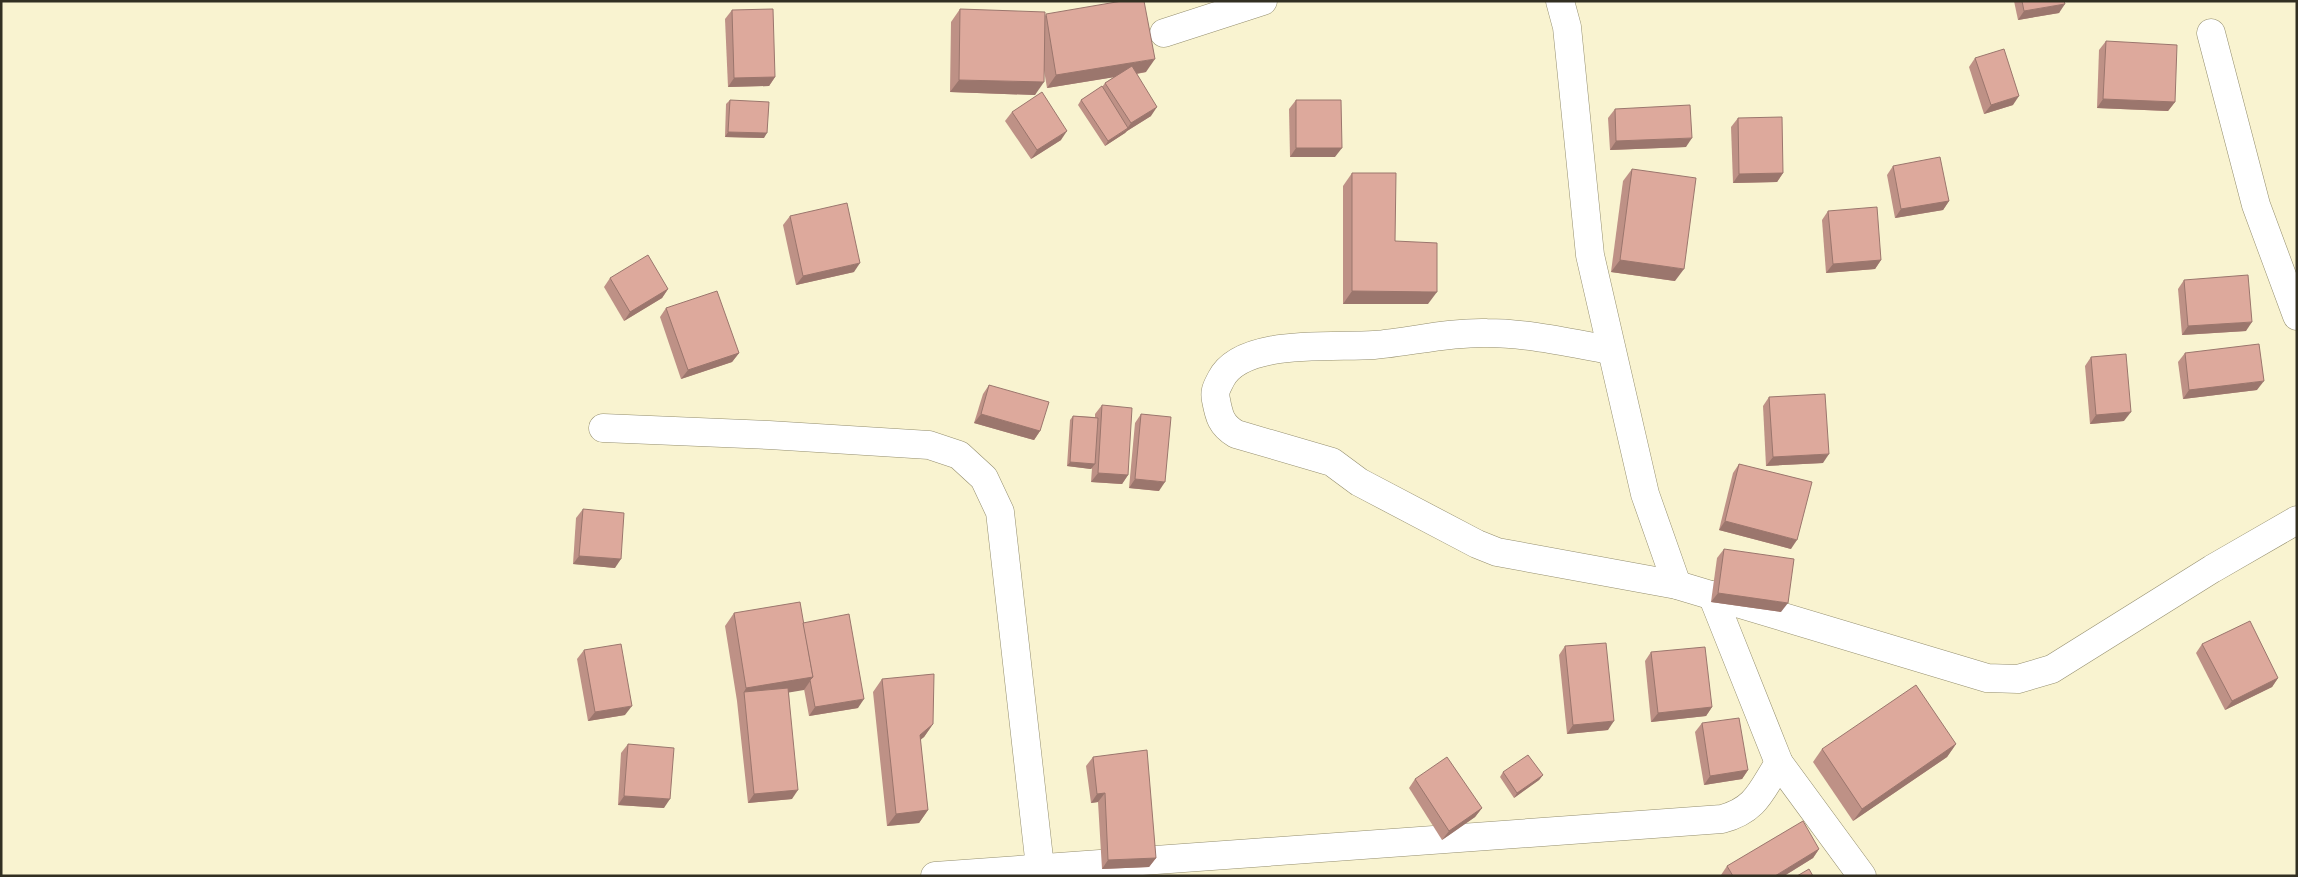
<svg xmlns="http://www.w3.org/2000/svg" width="2298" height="877" font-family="'Asap Condensed',sans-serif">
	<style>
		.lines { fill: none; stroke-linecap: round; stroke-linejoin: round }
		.minor-casing { stroke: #948e6e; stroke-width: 29 }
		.minor { stroke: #fff; stroke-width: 28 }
		.wall { fill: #be9186 }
		.shaded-wall { fill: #9b766d }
		.building { fill: #dda99c; stroke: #9b766d }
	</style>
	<rect width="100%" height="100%" fill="#f9f3d0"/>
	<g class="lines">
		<defs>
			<g id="minor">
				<path d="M1560,1L1567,27L1590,255L1645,494L1677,585"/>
				<path d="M1164,33L1263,1"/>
				<path d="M2211,33L2256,205L2297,316"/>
				<path d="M1610,350C1570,343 1528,333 1487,333C1448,332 1411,342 1374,345C1334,348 1242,338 1221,379C1217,387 1214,391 1216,400C1219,416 1221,425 1236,434L1332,462L1359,482L1477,544L1497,552L1677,585L1987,678L2018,679L2052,669L2212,569L2297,520"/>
				<path d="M603,428L769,435L929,445L959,455L984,478L1000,512L1041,876"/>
				<path d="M1712,595L1779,763L1862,876"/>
				<path d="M935,876L1722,819C1756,810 1761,791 1779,763"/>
			</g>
		</defs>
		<use href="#minor" class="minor-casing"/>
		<use href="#minor" class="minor"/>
	</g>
	<g class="wall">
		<path d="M2014,1H2064L2059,13L2018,20Z"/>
		<path d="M960,9L1045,15L1146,72L1137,74L1151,116L1127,131L1125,133L1105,146L1078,105L1081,100L1102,87L1105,83L1114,77L1047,88L1044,70L1035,95L950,92L951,22Z"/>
		<path d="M732,10L775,77L769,86L728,87L725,19Z"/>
		<path d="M2106,41L2175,102L2168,111L2097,108L2099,50Z"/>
		<path d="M1975,58L2013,105L1984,114L1969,67Z"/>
		<path d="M730,100L764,138L725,137L726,104Z"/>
		<path d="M1296,100L1335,157H1290L1289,109Z"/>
		<path d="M1615,109L1686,147L1610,150L1608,118Z"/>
		<path d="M1012,112L1061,140L1031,159L1005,121Z"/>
		<path d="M1738,118L1783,173L1777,182L1733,183L1731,127Z"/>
		<path d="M1893,166L1949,201L1943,210L1895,218L1887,175Z"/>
		<path d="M1632,169L1675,281L1611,272L1623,181Z"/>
		<path d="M1352,173L1428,304H1343V186Z"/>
		<path d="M1828,211L1881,260L1875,269L1826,273L1822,220Z"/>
		<path d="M790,216L854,272L796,285L783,225Z"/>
		<path d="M610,278L668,289L662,298L624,321L604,287Z"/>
		<path d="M2184,280L2246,331L2182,335L2178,289Z"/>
		<path d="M666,308L739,353L732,362L681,379L660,317Z"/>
		<path d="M2185,353L2257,390L2183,399L2178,362Z"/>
		<path d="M2091,357L2124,421L2090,424L2085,366Z"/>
		<path d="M989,385L1040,431L1034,440L974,423L983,394Z"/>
		<path d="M1769,397L1823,463L1766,466L1763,406Z"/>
		<path d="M1102,405L1128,475L1122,484L1091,482L1092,468L1091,469L1067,466L1070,420L1073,416L1095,417V414Z"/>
		<path d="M1141,414L1159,491L1129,488L1135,423Z"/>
		<path d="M1739,464L1791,549L1719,530L1733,473Z"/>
		<path d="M583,509L615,568L573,564L576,518Z"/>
		<path d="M1724,549L1781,612L1711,602L1717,558Z"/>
		<path d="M734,613L803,623L858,708L809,716L804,689L789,692L792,799L748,803L737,701L725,626Z"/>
		<path d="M2202,644L2278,678L2272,687L2225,710L2196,653Z"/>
		<path d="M1565,646L1608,730L1567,734L1559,655Z"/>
		<path d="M584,650L625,715L588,721L577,659Z"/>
		<path d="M1651,652L1712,707L1706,716L1651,722L1645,661Z"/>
		<path d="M882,679L933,724L924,737L920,739L928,810L919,823L887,826L873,692Z"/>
		<path d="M1702,723L1748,770L1742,779L1704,785L1695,732Z"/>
		<path d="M628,744L664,808L618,805L621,753Z"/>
		<path d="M1956,744L1947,757L1853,821L1813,762L1822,749Z"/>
		<path d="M1093,757L1156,858L1149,867L1102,869L1098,802L1091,803L1086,766Z"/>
		<path d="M1503,772L1543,775L1539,780L1514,798L1500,777Z"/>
		<path d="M1415,779L1482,808L1475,817L1442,840L1409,788Z"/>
		<path d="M1819,849L1813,858L1784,876L1721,875L1727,866Z"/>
	</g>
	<g class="shaded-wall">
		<path d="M2065,4L2059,13L2018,20L2024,11Z"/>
		<path d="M1155,59L1146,72L1047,88L1056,75Z"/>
		<path d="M775,77L769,86L728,87L734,78Z"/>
		<path d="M959,80L1044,82L1035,95L950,92Z"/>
		<path d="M2019,96L2013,105L1984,114L1991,105Z"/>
		<path d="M2103,99L2175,102L2168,111L2097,108Z"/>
		<path d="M1157,107L1151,116L1127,131L1125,133L1105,146L1108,141L1126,130L1131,123Z"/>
		<path d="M1067,131L1061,140L1031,159L1037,150Z"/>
		<path d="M728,132L767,133L764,138L725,137Z"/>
		<path d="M1692,138L1686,147L1610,150L1616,141Z"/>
		<path d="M1296,148H1342L1335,157H1290Z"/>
		<path d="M1783,173L1777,182L1733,183L1739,174Z"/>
		<path d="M1949,201L1943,210L1895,218L1901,209Z"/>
		<path d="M1620,260L1684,269L1675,281L1611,272Z"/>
		<path d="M1881,260L1875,269L1826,273L1833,264Z"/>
		<path d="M860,263L854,272L796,285L803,276Z"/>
		<path d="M668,289L662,298L624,321L630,312Z"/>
		<path d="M1352,291L1437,292L1428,304H1343Z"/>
		<path d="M2252,322L2246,331L2182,335L2188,326Z"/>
		<path d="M739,353L732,362L681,379L688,370Z"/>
		<path d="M2264,381L2257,390L2183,399L2189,390Z"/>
		<path d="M2131,412L2124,421L2090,424L2096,415Z"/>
		<path d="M981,414L1040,431L1034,440L974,423Z"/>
		<path d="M1829,454L1823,463L1766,466L1773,457Z"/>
		<path d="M1070,462L1095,464L1091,469L1067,466Z"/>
		<path d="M1098,473L1128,475L1122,484L1091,482Z"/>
		<path d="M1135,479L1165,482L1159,491L1129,488Z"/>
		<path d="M1725,521L1797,540L1791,549L1719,530Z"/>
		<path d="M579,556L621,559L615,568L573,564Z"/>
		<path d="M1718,593L1788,603L1781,612L1711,602Z"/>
		<path d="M813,677L804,690L745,700L744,692L746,688Z"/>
		<path d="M2278,678L2272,687L2225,710L2232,701Z"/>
		<path d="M864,699L858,708L809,716L815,707Z"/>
		<path d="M632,706L625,715L588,721L595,712Z"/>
		<path d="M1712,707L1706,716L1651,722L1658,713Z"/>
		<path d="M1614,721L1608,730L1567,734L1573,725Z"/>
		<path d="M933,724L924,737L911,748L920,735Z"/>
		<path d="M1956,744L1947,757L1853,821L1862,809Z"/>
		<path d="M1748,770L1742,779L1704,785L1710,776Z"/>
		<path d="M1543,775L1539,780L1514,798L1517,793Z"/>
		<path d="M798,790L792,799L748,803L754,794Z"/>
		<path d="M1105,793L1098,802L1091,803L1097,794Z"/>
		<path d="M624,796L670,799L664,808L618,805Z"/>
		<path d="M1482,808L1475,817L1442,840L1449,831Z"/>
		<path d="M928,810L919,823L887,826L896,814Z"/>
		<path d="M1819,849L1813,858L1784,876H1775Z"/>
		<path d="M1156,858L1149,867L1102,869L1108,860Z"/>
	</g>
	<g class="building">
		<path d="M1122,1H1144L1155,59L1056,75L1046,14Z"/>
		<path d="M2022,1H2064L2065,4L2024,11Z"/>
		<path d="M773,9L775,77L734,78L732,10Z"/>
		<path d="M960,9L1045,12L1044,82L959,80Z"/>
		<path d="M2106,41L2177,45L2175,102L2103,99Z"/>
		<path d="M2004,49L2019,96L1991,105L1975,58Z"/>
		<path d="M1132,66L1157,107L1131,123L1105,83Z"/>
		<path d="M1102,86L1128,128L1108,141L1081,100Z"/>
		<path d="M1042,92L1067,131L1037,150L1012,112Z"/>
		<path d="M730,100L769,102L767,133L728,132Z"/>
		<path d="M1296,100H1341L1342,148H1296Z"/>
		<path d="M1690,105L1692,138L1616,141L1615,109Z"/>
		<path d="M1782,117L1783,173L1739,174L1738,118Z"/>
		<path d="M1940,157L1949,201L1901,209L1893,166Z"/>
		<path d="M1632,169L1696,178L1684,269L1620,260Z"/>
		<path d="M1352,173H1396L1395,241L1437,243V292L1352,291Z"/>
		<path d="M847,203L860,263L803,276L790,216Z"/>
		<path d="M1877,207L1881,260L1833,264L1828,211Z"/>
		<path d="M648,255L668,289L630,312L610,278Z"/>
		<path d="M2248,275L2252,322L2188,326L2184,280Z"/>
		<path d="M717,291L739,353L688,370L666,308Z"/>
		<path d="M2259,344L2264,381L2189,390L2185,353Z"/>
		<path d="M2126,354L2131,412L2096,415L2091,357Z"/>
		<path d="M989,385L1049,402L1040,431L981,414Z"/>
		<path d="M1825,394L1829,454L1773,457L1769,397Z"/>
		<path d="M1102,405L1132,408L1128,475L1098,473Z"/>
		<path d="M1141,414L1171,417L1165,482L1135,479Z"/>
		<path d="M1073,416L1098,418L1095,464L1070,462Z"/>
		<path d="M1739,464L1812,482L1797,540L1725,521Z"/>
		<path d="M583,509L624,513L621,559L579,556Z"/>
		<path d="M1724,549L1794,559L1788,603L1718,593Z"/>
		<path d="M800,602L813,677L746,688L734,613Z"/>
		<path d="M849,614L864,699L815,707L810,680L813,677L803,623Z"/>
		<path d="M2250,621L2278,678L2232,701L2202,644Z"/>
		<path d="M1606,643L1614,721L1573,725L1565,646Z"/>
		<path d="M621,644L632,706L595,712L584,650Z"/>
		<path d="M1705,647L1712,707L1658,713L1651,652Z"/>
		<path d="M934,674L933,724L920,735L928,810L896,814L882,679Z"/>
		<path d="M1916,685L1956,744L1862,809L1822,749Z"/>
		<path d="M788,688L798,790L754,794L744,692Z"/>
		<path d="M1739,718L1748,770L1710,776L1702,723Z"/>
		<path d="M628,744L674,748L670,799L624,796Z"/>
		<path d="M1147,750L1156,858L1108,860L1105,793L1097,794L1093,757Z"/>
		<path d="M1528,755L1543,775L1517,793L1503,772Z"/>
		<path d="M1447,757L1482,808L1449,831L1415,779Z"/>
		<path d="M1803,821L1819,849L1775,876H1733L1727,866Z"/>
		<path d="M1809,869L1813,876H1797Z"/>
	</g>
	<rect width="2298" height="877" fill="none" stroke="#322f22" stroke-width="5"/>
</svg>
